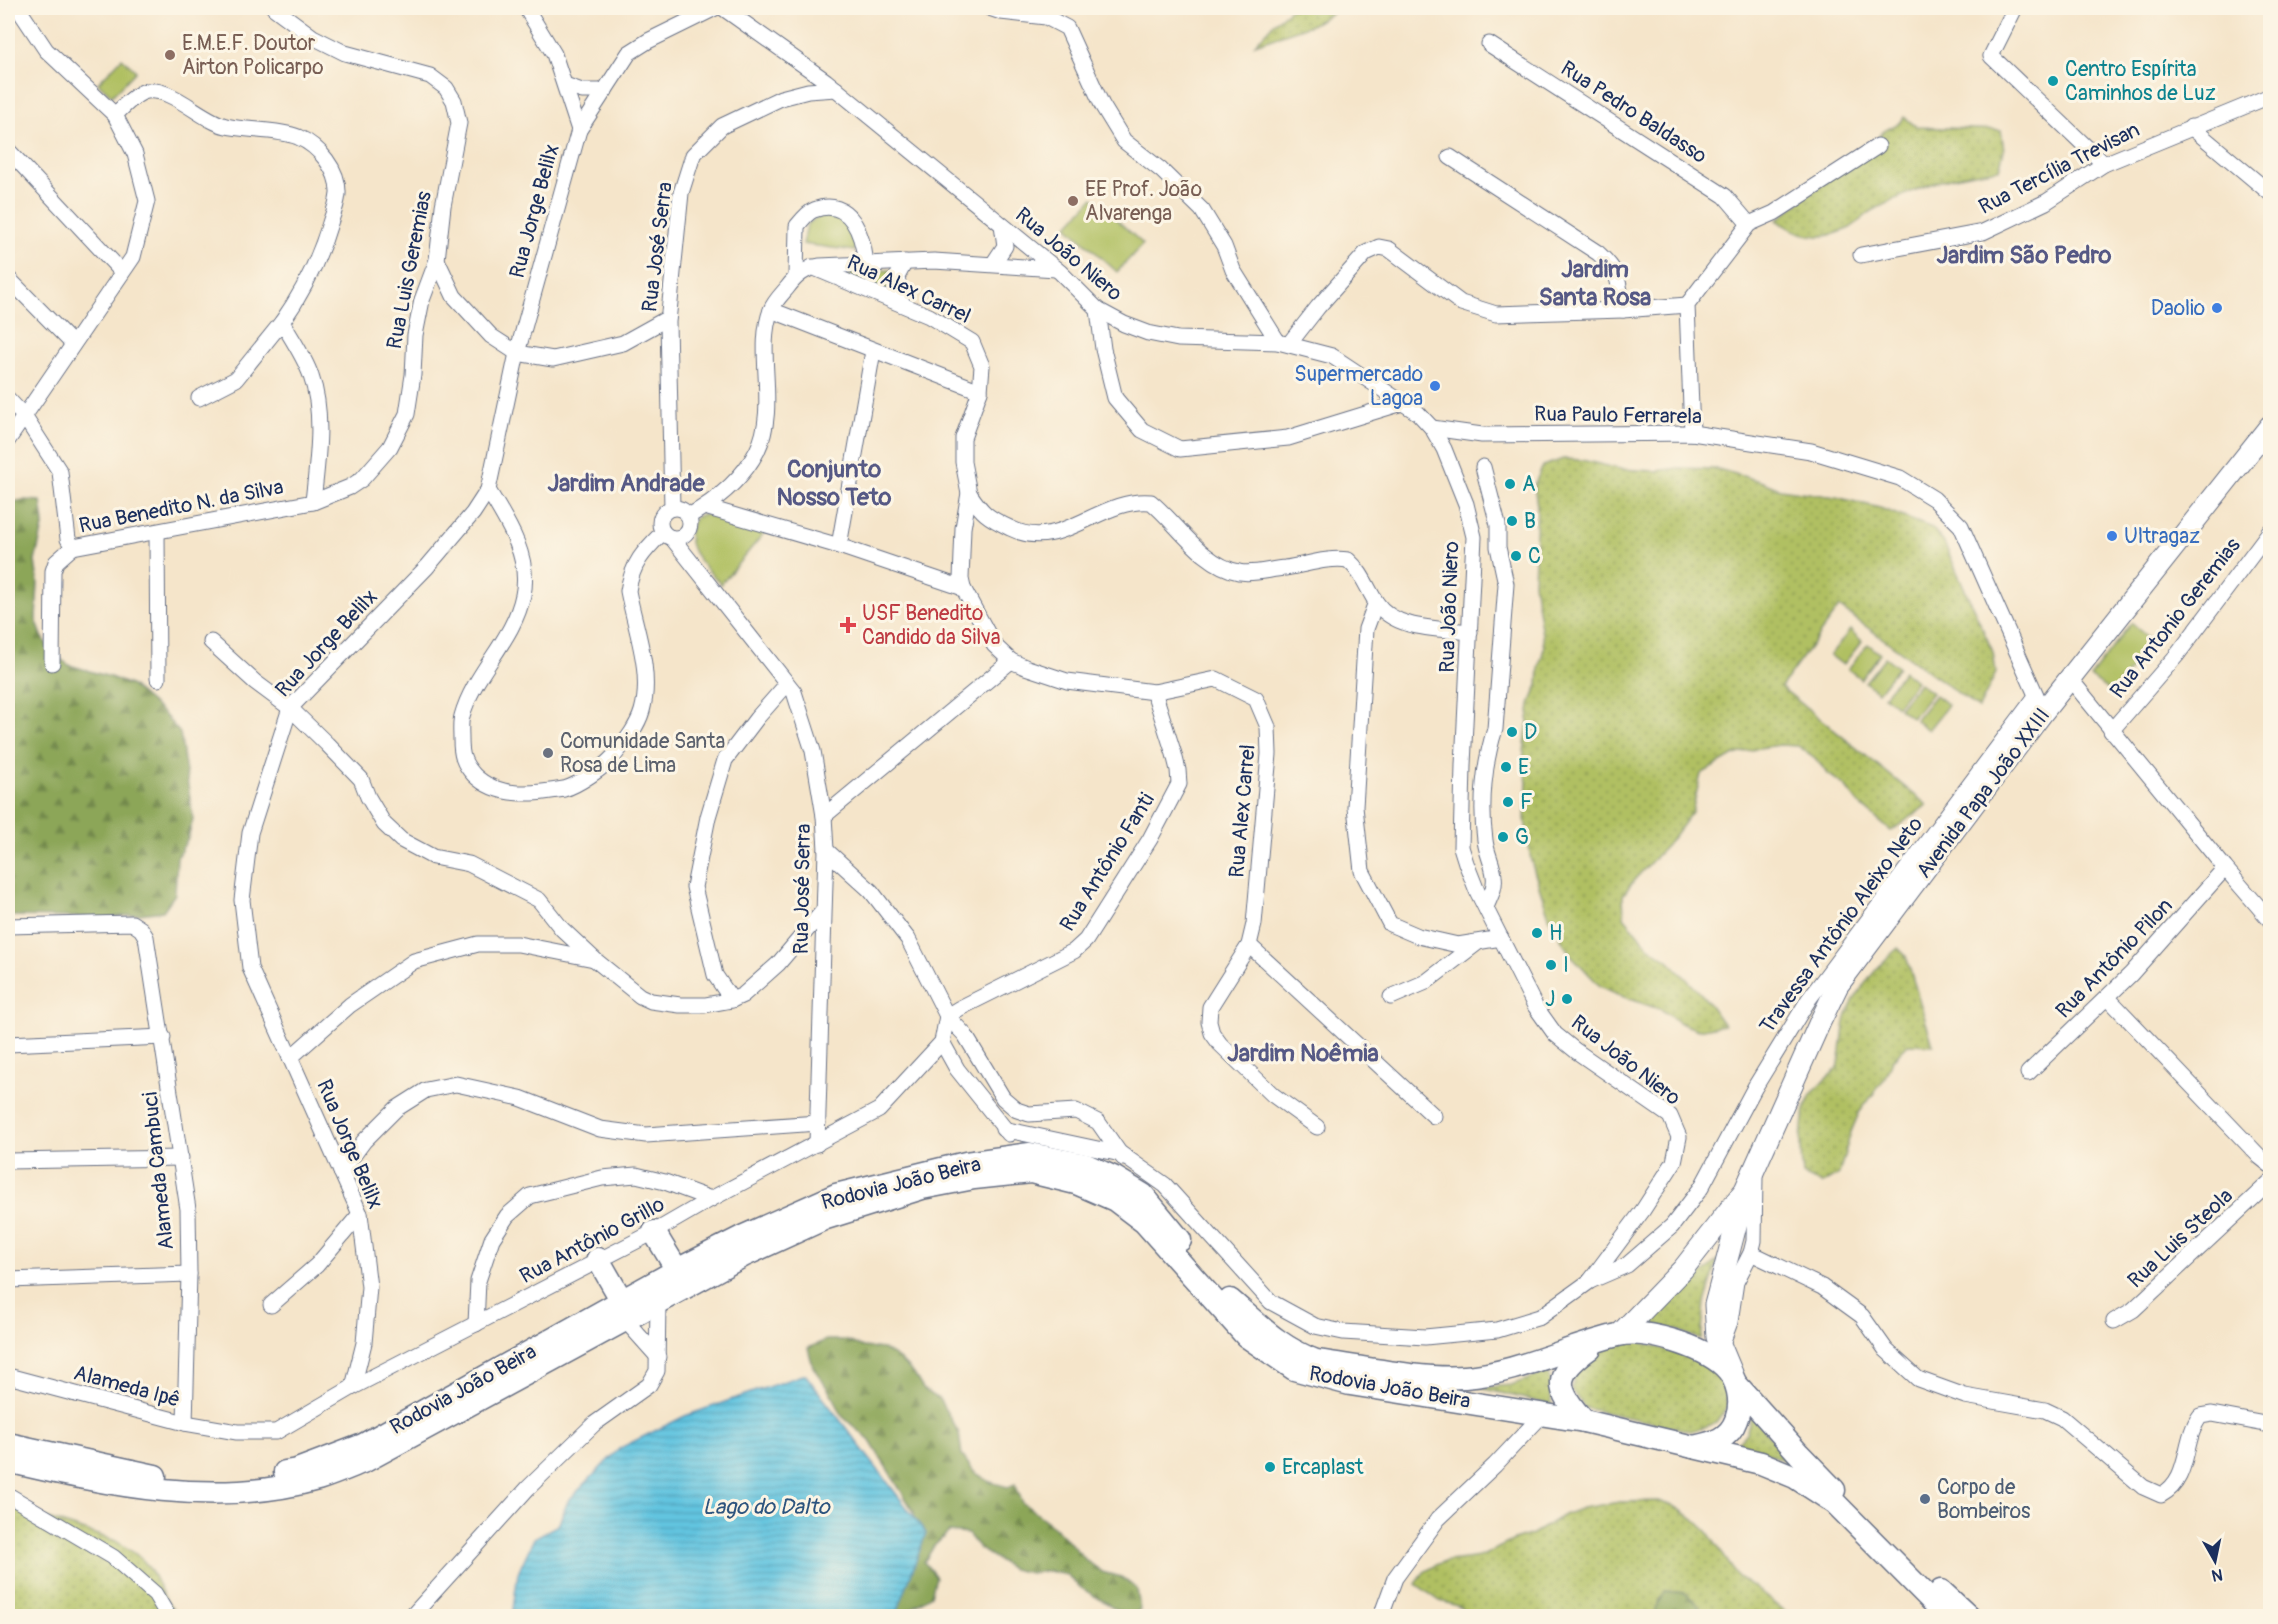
<svg xmlns="http://www.w3.org/2000/svg" width="2278" height="1624" font-family="Pangolin,sans-serif">
	<style>
		.grass { fill: url(#grass-dots); stroke: #667860; stroke-width: 1.5 }
		.forest { fill: url(#forest-firs); stroke: #546a5b; stroke-width: 1.5 }
		.park { fill: #b0c062; stroke: #667860; stroke-width: 1.5 }
		.water { fill: url(#water-rules); stroke: #3e7a9f; stroke-width: 1.5 }
		.lines { fill: none; stroke-linecap: round; stroke-linejoin: round }
		.street-casing { stroke: #676f84; stroke-width: 17 }
		.secondary-casing { stroke: #676f84; stroke-width: 23 }
		.primary-casing { stroke: #676f84; stroke-width: 25 }
		.street { stroke: #fff; stroke-width: 15 }
		.secondary { stroke: #fff; stroke-width: 21 }
		.primary { stroke: #fff; stroke-width: 22 }
		.education-dot { fill: #8d6e63; stroke: #fcf5e5; stroke-width: 2 }
		.culture-dot { fill: #0f9aa8; stroke: #fcf5e5; stroke-width: 2 }
		.shop-dot { fill: #3f7fe0; stroke: #fcf5e5; stroke-width: 2 }
		.health-dot { fill: #e0444e; stroke: #fcf5e5; stroke-width: 2 }
		.worship-dot { fill: #6b7280; stroke: #fcf5e5; stroke-width: 2 }
		.service-dot { fill: #5c6f8a; stroke: #fcf5e5; stroke-width: 2 }
		.labels { text-anchor: middle; stroke-width: 6; stroke-linejoin: round; paint-order: stroke }
		.education-label { font-size: 21px; fill: #785e54; stroke: #fcf5e5; text-anchor: start }
		.culture-label { font-size: 21px; fill: #0d838f; stroke: #fcf5e5; text-anchor: start }
		.street-label { font-size: 21px; fill: #1b2f5e; stroke: #fcf5e5 }
		.shop-label { font-size: 21px; fill: #366cbe; stroke: #fcf5e5; text-anchor: end }
		.health-label { font-size: 21px; fill: #be3a42; stroke: #fcf5e5; text-anchor: start }
		.worship-label { font-size: 21px; fill: #5b616d; stroke: #fcf5e5; text-anchor: start }
		.service-label { font-size: 21px; fill: #4e5e75; stroke: #fcf5e5; text-anchor: start }
		.water-label { font-size: 22px; font-style: italic; fill: #2d547e; stroke: #fcf5e5 }
		.quarter-label { font-size: 24px; font-weight: bold; fill: #565985; stroke: #fcf5e5 }
	</style>
	<defs>
		<pattern id="grass-dots" width="8" height="8" patternUnits="userSpaceOnUse" patternTransform="scale(1.5)"><rect width="8" height="8" fill="#b0c062"/><path d="M2 2h.1M6 6h.1" fill="none" stroke="#8e9c54" stroke-width="1.8" stroke-linecap="round"/></pattern>
		<pattern id="forest-firs" width="22" height="20" patternUnits="userSpaceOnUse" patternTransform="scale(1.5)"><rect width="22" height="20" fill="#8ca658"/><path d="M5 1l3.5 6h-7zM16 11l3.5 6h-7z" fill="#72884c"/></pattern>
		<pattern id="water-rules" width="6" height="5" patternUnits="userSpaceOnUse" patternTransform="scale(1.5)"><rect width="6" height="5" fill="#62c5e0"/><path d="M0 2.5h6" fill="none" stroke="#50a0b9"/></pattern>
	</defs>
	<rect width="100%" height="100%" fill="#fcf5e5"/>
	<filter id="ink" filterUnits="userSpaceOnUse"><feTurbulence type="fractalNoise" baseFrequency=".0167" numOctaves="2"/><feDisplacementMap in="SourceGraphic" scale="12" xChannelSelector="R" yChannelSelector="G"/><feConvolveMatrix kernelMatrix="1 2 1 2 8 2 1 2 1" color-interpolation-filters="sRGB"/></filter>
	<filter id="wash" filterUnits="userSpaceOnUse"><feTurbulence type="fractalNoise" baseFrequency=".008" numOctaves="4" result="noise"/><feDisplacementMap in="SourceGraphic" scale="24" xChannelSelector="R" yChannelSelector="G"/><feGaussianBlur stdDeviation="1.35" result="paint"/><feColorMatrix in="noise" values="0 0 0 0 0 0 0 0 0 0 0 0 0 0 0 0 0 1.4 0 .05"/><feComposite in="paint" operator="in"/></filter>
	<g filter="url(#wash)">
		<rect width="100%" height="100%" fill="#f5e5ca"/>
		<g class="grass">
			<path d="M1292,8H1341L1311,25L1255,44L1274,23Z"/>
			<path d="M1904,117L1917,127L2001,130L2004,150L1999,169C1973,173 1948,177 1923,187C1906,194 1888,202 1872,211C1864,216 1858,223 1850,228C1822,242 1800,237 1777,220L1868,148L1884,131L1901,122Z"/>
			<path d="M1563,459L1582,460L1620,469L1656,471L1678,468L1718,469L1760,481L1780,489L1836,497L1880,508L1932,528L1944,543L1993,652L1996,673L1979,708L1839,607L1781,687L1927,805L1891,831L1858,803L1845,786L1828,774L1815,758L1798,746L1780,745L1759,748L1734,755L1701,774L1692,812L1667,845L1635,879L1623,895L1624,917L1648,946L1669,961L1704,997L1724,1025L1698,1030L1678,1022L1662,1010L1624,997L1600,986L1570,954L1550,920L1531,861L1525,818L1527,782L1523,760L1530,704L1538,685L1539,667L1544,648L1534,583L1537,506L1534,485L1543,466Z"/>
			<path d="M1898,948L1906,956L1933,1045L1908,1044L1892,1060L1884,1080L1859,1113L1851,1132L1839,1174L1822,1184L1803,1175C1800,1154 1799,1115 1811,1095C1819,1084 1828,1077 1838,1068C1843,1050 1841,1029 1848,1012C1858,989 1879,964 1898,948Z"/>
			<path d="M1718,1260L1705,1303L1701,1340L1675,1329L1646,1324Z"/>
			<path d="M1630,1339L1705,1361L1724,1381L1728,1406L1716,1423L1691,1431L1585,1408L1571,1390L1580,1354Z"/>
			<path d="M1549,1372L1552,1405L1480,1388L1511,1385Z"/>
			<path d="M1751,1416L1796,1465L1761,1451L1735,1445L1746,1433Z"/>
			<path d="M1659,1501L1677,1508L1693,1518L1707,1531L1738,1577L1755,1588L1785,1612L1787,1616H1696L1699,1605L1685,1593L1665,1591L1656,1609L1655,1616H1470L1458,1606L1440,1601L1416,1584L1424,1572L1442,1562L1480,1557L1514,1540L1533,1534L1564,1515L1582,1508L1620,1502Z"/>
			<path d="M8,1506L116,1541C126,1548 139,1554 146,1564C160,1581 162,1603 180,1616H8Z"/>
		</g>
		<g class="forest">
			<path d="M23,500L41,501L44,523L35,561L38,582L36,619L42,636L52,653L69,665L110,677L130,685L163,713L180,733L193,819L188,838L177,858L175,894L163,911L109,918L8,916V503Z"/>
			<path d="M826,1340H845L863,1347L883,1349L899,1359L914,1374L923,1389L939,1399L959,1433L962,1455L974,1472L990,1482L1008,1487L1015,1484L1023,1503L1056,1528L1086,1560L1102,1572L1121,1577L1137,1589L1140,1610L1128,1616L1081,1588L1067,1575L1049,1571L1030,1573L1012,1569L980,1549L968,1534L949,1532L934,1546L924,1562L936,1577L931,1595L900,1616H799L915,1532L914,1512L870,1441L842,1416L834,1398L813,1367L808,1348Z"/>
			<path d="M1665,1591L1685,1593L1699,1605L1696,1616H1655L1656,1609Z"/>
		</g>
		<g class="park">
			<path d="M122,58L136,71L112,96L98,83Z"/>
			<path d="M1093,198L1143,244L1117,272L1067,226Z"/>
			<path d="M821,215C843,216 855,228 855,251L803,244L807,224Z"/>
			<path d="M892,270L888,276L887,292L835,272Z"/>
			<path d="M710,514L765,532L721,584C703,565 676,544 697,516Z"/>
			<path d="M2131,623L2153,642L2112,693L2090,677Z"/>
			<path d="M1850,630L1862,641L1843,665L1830,655Z"/>
			<path d="M1868,644L1880,654L1861,679L1848,669Z"/>
			<path d="M1885,657L1898,667L1878,692L1865,682Z"/>
			<path d="M1904,671L1916,681L1897,706L1884,696Z"/>
			<path d="M1919,683L1932,693L1912,718L1899,708Z"/>
			<path d="M1935,695L1948,705L1928,730L1915,720Z"/>
		</g>
		<path class="water" d="M805,1374L926,1533L896,1616H512L518,1573L534,1538L558,1525L568,1501L620,1448L685,1416Z"/>
	</g>
	<g filter="url(#ink)">
		<g class="lines">
			<defs>
				<g id="street">
					<path d="M526,8L554,54L579,130"/>
					<path d="M723,8L826,81L1060,272L1098,310L1124,324L1148,333L1178,339L1278,342L1332,356L1418,413L1432,428L1444,449L1466,504L1474,537L1463,765L1461,847L1466,863L1477,891L1535,1006L1555,1034L1576,1051L1670,1116L1679,1137L1674,1162L1643,1210L1590,1281"/>
					<path d="M989,8L1001,12L1046,17L1067,28L1102,105L1124,141L1161,170L1202,210L1224,246L1233,270L1278,342"/>
					<path d="M2015,8L1991,56L2104,164"/>
					<path d="M1489,44L1725,196L1749,224"/>
					<path d="M565,85L582,91H605"/>
					<path d="M115,115C123,107 133,96 143,92C170,84 200,120 226,126C248,131 277,129 298,137C319,146 339,170 338,194C337,203 334,212 331,220C320,257 304,291 282,322C292,339 305,358 311,376C325,415 317,462 313,502"/>
					<path d="M2191,127L2270,193"/>
					<path d="M8,150L122,272"/>
					<path d="M1450,157L1598,253C1621,274 1618,281 1623,310"/>
					<path d="M1861,255L1983,232L2046,202L2104,164L2270,96"/>
					<path d="M437,260L454,296L491,336L517,353L553,359L623,343L668,318"/>
					<path d="M993,264L1005,246L1002,225"/>
					<path d="M812,267L929,316L972,342L982,366L980,391L963,438V462L969,493L963,528L961,579L963,588L994,645L1011,661L1025,667L1067,681L1154,692L1216,679L1256,699L1268,727L1269,754L1254,924L1249,945L1210,1007L1209,1022L1212,1033L1220,1044L1273,1095L1317,1127"/>
					<path d="M796,276L797,226C801,221 808,212 814,210C851,196 863,236 866,264"/>
					<path d="M8,278L73,344"/>
					<path d="M902,304L897,277L905,262"/>
					<path d="M771,310L980,391"/>
					<path d="M1098,310L1103,349L1115,398L1142,430L1180,449L1288,438L1402,403"/>
					<path d="M1289,344L1318,307L1366,253L1379,247L1389,249L1461,303L1496,314L1623,310L1687,305"/>
					<path d="M199,398L236,379L282,322"/>
					<path d="M8,399L24,416L60,472L68,539L73,547"/>
					<path d="M1432,428L1482,435L1692,433L1811,451L1900,478L1934,499L1961,526L2040,704"/>
					<path d="M1692,433L1687,305L1749,224L1774,213L1878,146"/>
					<path d="M8,440L133,257L147,201L135,154L115,115L46,50L18,8"/>
					<path d="M1483,467L1498,525V547L1506,584L1495,729C1484,763 1480,804 1485,840C1486,852 1493,864 1494,876C1496,887 1490,897 1486,907"/>
					<path d="M488,490C507,521 531,557 523,595C514,640 474,672 462,716C460,723 461,731 461,739C461,755 463,763 474,775C498,799 535,794 564,789C577,786 604,767 613,757C624,743 637,728 642,711C653,673 635,628 628,591C632,563 644,551 663,532"/>
					<path d="M969,493C982,513 987,517 1010,528C1061,554 1099,497 1151,502C1177,523 1203,566 1239,572C1254,575 1270,569 1285,568C1306,565 1327,557 1348,560C1362,572 1367,588 1376,602C1395,631 1440,628 1470,632"/>
					<path d="M705,507L839,546L963,588"/>
					<circle cx="675" cy="523" r="15"/>
					<path d="M672,508L668,322L681,193L693,155L722,126L781,98L808,91L836,89"/>
					<path d="M689,516C717,500 742,480 757,451C779,407 755,351 771,310C774,302 781,295 787,288C796,276 805,268 820,266L934,261L1056,269"/>
					<path d="M157,533L158,679"/>
					<path d="M672,538L794,692L813,751L824,816L826,850L817,1144"/>
					<path d="M839,546L873,351"/>
					<path d="M1376,602L1366,629L1355,807L1362,871L1390,924L1418,936L1458,945L1501,938"/>
					<path d="M211,642L255,682L290,708L327,744L361,779L368,797L384,824L401,840L433,857L469,864L539,900L562,929L594,959L640,996L651,1001L680,1005H705L732,1000L743,995L778,964L823,911"/>
					<path d="M52,663L53,571L56,562L73,547L313,502L350,487L362,479L390,447L407,414L413,375L415,335L422,300L437,260L443,206L459,123L454,101L446,88L430,76L345,53L313,37L274,8"/>
					<path d="M2071,680L2225,868L2270,920"/>
					<path d="M2111,731L2177,655L2270,531"/>
					<path d="M824,816L1011,661"/>
					<path d="M826,850L871,891L908,939L947,1016L965,1035L1003,1098L1017,1110L1029,1114L1076,1111L1098,1122L1123,1158"/>
					<path d="M8,926L132,923L141,929L146,937L188,1209L189,1274L185,1423"/>
					<path d="M1249,945L1434,1116"/>
					<path d="M1391,997L1426,982L1477,943"/>
					<path d="M2108,998L2260,1157L2270,1165"/>
					<path d="M732,1000L715,975L694,887L708,817L725,760L757,718L787,684"/>
					<path d="M947,1016L960,1008L1074,951L1086,940L1150,839L1179,784L1178,770L1174,754L1154,692"/>
					<path d="M947,1016L942,1042L957,1069L1009,1134"/>
					<path d="M8,1044L163,1037"/>
					<path d="M290,1058L350,1005L414,961L478,944H518L594,959"/>
					<path d="M2028,1073L2131,974L2225,868"/>
					<path d="M1003,1129L1121,1154L1165,1185L1271,1302L1315,1326L1343,1332L1425,1337L1497,1330L1540,1317L1590,1281L1627,1265L1672,1226L1701,1188L1755,1087L1809,999L2036,696"/>
					<path d="M8,1161L181,1158"/>
					<path d="M341,1172L364,1141L396,1109L426,1090L456,1084L520,1098L600,1129L646,1135L818,1123"/>
					<path d="M1755,1177L1754,1241L1751,1253L1822,1287L1862,1316L1886,1350L1918,1379L1965,1396L2045,1410L2062,1418L2143,1487L2161,1495C2191,1479 2182,1441 2200,1416L2212,1414L2270,1425"/>
					<path d="M8,1280L189,1274"/>
					<path d="M271,1305L317,1265L360,1214"/>
					<path d="M625,1320L658,1357"/>
					<path d="M2114,1321L2133,1310L2270,1182"/>
					<path d="M476,1324L478,1281L492,1239L507,1216L530,1196L602,1178L636,1175L665,1182L711,1199"/>
					<path d="M1720,1349L1730,1322L1736,1282L1751,1253"/>
					<path d="M8,1376L185,1423L237,1432H276L353,1387L654,1232L711,1199L879,1110L942,1042"/>
					<path d="M353,1387L364,1343L369,1287L360,1214L250,968L242,900L250,833L290,708L427,567L473,513L488,490L517,353L579,130L629,53L648,41L715,8"/>
					<path d="M8,1495L113,1557L155,1594L168,1616"/>
					<path d="M412,1616L528,1488L594,1424L649,1385L657,1371L658,1301"/>
					<path d="M1381,1616L1395,1578L1438,1519L1495,1465L1543,1414"/>
				</g>
				<g id="secondary">
					<path d="M1620,1334L1683,1269L1745,1190L1820,1022L1838,985L2043,712L2270,426"/>
					<path d="M1732,1373L1717,1337L1715,1305L1743,1199"/>
				</g>
				<g id="primary">
					<path d="M654,1232L677,1270"/>
					<path d="M598,1259L622,1301"/>
					<path d="M1230,1300C1259,1325 1279,1347 1316,1361C1363,1367 1417,1380 1465,1377C1518,1373 1566,1347 1618,1335C1646,1328 1703,1347 1724,1366C1738,1379 1743,1402 1736,1420C1729,1440 1711,1443 1693,1447"/>
					<path d="M1738,1386L1799,1454L1834,1490"/>
					<path d="M1584,1421C1555,1389 1552,1375 1590,1348"/>
					<path d="M8,1444L155,1476"/>
					<path d="M8,1461C109,1485 215,1508 318,1479C334,1474 350,1467 365,1461L743,1256L826,1218L922,1188L974,1178L1031,1172L1076,1183L1115,1200L1144,1222L1246,1336L1294,1369L1350,1384L1584,1421L1761,1463L1795,1477L1835,1503L1947,1616"/>
					<path d="M285,1472L297,1470L363,1445L677,1270L744,1236L836,1195L966,1163L1030,1154L1086,1165L1115,1178L1143,1195L1180,1240"/>
					<path d="M1941,1591L1968,1616"/>
				</g>
			</defs>
			<use href="#street" class="street-casing"/>
			<use href="#secondary" class="secondary-casing"/>
			<use href="#primary" class="primary-casing"/>
			<use href="#street" class="street"/>
			<use href="#secondary" class="secondary"/>
			<use href="#primary" class="primary"/>
		</g>
	</g>
	<g class="education-dot">
		<circle cx="170" cy="55" r="6"/>
		<circle cx="1073" cy="201" r="6"/>
	</g>
	<g class="culture-dot">
		<circle cx="2053" cy="81" r="6"/>
		<circle cx="1510" cy="484" r="6"/>
		<circle cx="1512" cy="521" r="6"/>
		<circle cx="1516" cy="556" r="6"/>
		<circle cx="1512" cy="732" r="6"/>
		<circle cx="1506" cy="767" r="6"/>
		<circle cx="1508" cy="802" r="6"/>
		<circle cx="1503" cy="837" r="6"/>
		<circle cx="1537" cy="933" r="6"/>
		<circle cx="1551" cy="965" r="6"/>
		<circle cx="1567" cy="999" r="6"/>
		<circle cx="1270" cy="1467" r="6"/>
	</g>
	<g class="shop-dot">
		<circle cx="2217" cy="308" r="6"/>
		<circle cx="1435" cy="386" r="6"/>
		<circle cx="2112" cy="536" r="6"/>
	</g>
	<path class="health-dot" d="M845 616h6v6h6v6h-6v6h-6v-6h-6v-6h6z"/>
	<circle class="worship-dot" cx="548" cy="753" r="6"/>
	<circle class="service-dot" cx="1925" cy="1499" r="6"/>
	<g class="labels">
		<g class="education-label">
			<text x="182" y="50">E.M.E.F. Doutor<tspan x="182" dy="24">Airton Policarpo</tspan></text>
			<text x="1085" y="196">EE Prof. João<tspan x="1085" dy="24">Alvarenga</tspan></text>
		</g>
		<g class="culture-label">
			<text x="2065" y="76">Centro Espírita<tspan x="2065" dy="24">Caminhos de Luz</tspan></text>
			<text x="1522" y="491">A</text>
			<text x="1524" y="528">B</text>
			<text x="1528" y="563">C</text>
			<text x="1524" y="739">D</text>
			<text x="1518" y="774">E</text>
			<text x="1520" y="809">F</text>
			<text x="1515" y="844">G</text>
			<text x="1549" y="940">H</text>
			<text x="1563" y="972">I</text>
			<text x="1555" y="1006" text-anchor="end">J</text>
			<text x="1282" y="1474">Ercaplast</text>
		</g>
		<g class="street-label">
			<text transform="translate(1634 112) rotate(33)" y="7">Rua Pedro Baldasso</text>
			<text transform="translate(2059 168) rotate(-27)" y="7">Rua Tercília Trevisan</text>
			<text transform="translate(534 211) rotate(-75)" y="7">Rua Jorge Belilx</text>
			<text transform="translate(657 247) rotate(-83)" y="7">Rua José Serra</text>
			<text transform="translate(1069 254) rotate(40)" y="7">Rua João Niero</text>
			<text transform="translate(409 270) rotate(-79)" y="7">Rua Luis Geremias</text>
			<text transform="translate(909 289) rotate(25)" y="7">Rua Alex Carrel</text>
			<text transform="translate(1618 415) rotate(1)" y="7">Rua Paulo Ferrarela</text>
			<text transform="translate(181 506) rotate(-11)" y="7">Rua Benedito N. da Silva</text>
			<text transform="translate(1449 607) rotate(-88)" y="7">Rua João Niero</text>
			<text transform="translate(2175 618) rotate(-52)" y="7">Rua Antonio Geremias</text>
			<text transform="translate(326 643) rotate(-47)" y="7">Rua Jorge Belilx</text>
			<text transform="translate(1983 793) rotate(-53)" y="7">Avenida Papa João XXIII</text>
			<text transform="translate(1242 811) rotate(-85)" y="7">Rua Alex Carrel</text>
			<text transform="translate(1107 862) rotate(-58)" y="7">Rua Antônio Fanti</text>
			<text transform="translate(802 889) rotate(-89)" y="7">Rua José Serra</text>
			<text transform="translate(1841 925) rotate(-54)" y="7">Travessa Antônio Aleixo Neto</text>
			<text transform="translate(2114 958) rotate(-46)" y="7">Rua Antônio Pilon</text>
			<text transform="translate(1626 1060) rotate(38)" y="7">Rua João Niero</text>
			<text transform="translate(350 1144) rotate(67)" y="7">Rua Jorge Belilx</text>
			<text transform="translate(158 1171) rotate(-96)" y="7">Alameda Cambuci</text>
			<text transform="translate(901 1183) rotate(-14)" y="7">Rodovia João Beira</text>
			<text transform="translate(2180 1238) rotate(-43)" y="7">Rua Luis Steola</text>
			<text transform="translate(592 1240) rotate(-28)" y="7">Rua Antônio Grillo</text>
			<text transform="translate(127 1386) rotate(15)" y="7">Alameda Ipê</text>
			<text transform="translate(1390 1387) rotate(10)" y="7">Rodovia João Beira</text>
			<text transform="translate(463 1389) rotate(-29)" y="7">Rodovia João Beira</text>
		</g>
		<g class="shop-label">
			<text x="2205" y="315">Daolio</text>
			<text x="1423" y="381">Supermercado<tspan x="1423" dy="24">Lagoa</tspan></text>
			<text x="2124" y="543" text-anchor="start">Ultragaz</text>
		</g>
		<g class="health-label">
			<text x="862" y="620">USF Benedito<tspan x="862" dy="24">Candido da Silva</tspan></text>
		</g>
		<g class="worship-label">
			<text x="560" y="748">Comunidade Santa<tspan x="560" dy="24">Rosa de Lima</tspan></text>
		</g>
		<g class="service-label">
			<text x="1937" y="1494">Corpo de<tspan x="1937" dy="24">Bombeiros</tspan></text>
		</g>
		<g class="water-label">
			<text x="766" y="1514">Lago do Dalto</text>
		</g>
		<g class="quarter-label">
			<text x="2024" y="263">Jardim São Pedro</text>
			<text x="1595" y="277">Jardim<tspan x="1595" dy="28">Santa Rosa</tspan></text>
			<text x="834" y="477">Conjunto<tspan x="834" dy="28">Nosso Teto</tspan></text>
			<text x="626" y="491">Jardim Andrade</text>
			<text x="1303" y="1061">Jardim Noêmia</text>
		</g>
	</g>
	<rect width="2278" height="1624" fill="none" stroke="#fcf5e5" stroke-width="30"/>
	<g transform="translate(2215 1561) rotate(171)" stroke="#fcf5e5" stroke-width="4.5" paint-order="stroke">
	<path d="M0-4.5L10 22L0 15L-10 22Z" fill="#1b2f5e"/>
	<text y="-9" font-size="16" font-weight="bold" text-anchor="middle" fill="#1b2f5e">N</text>
	</g>
</svg>
